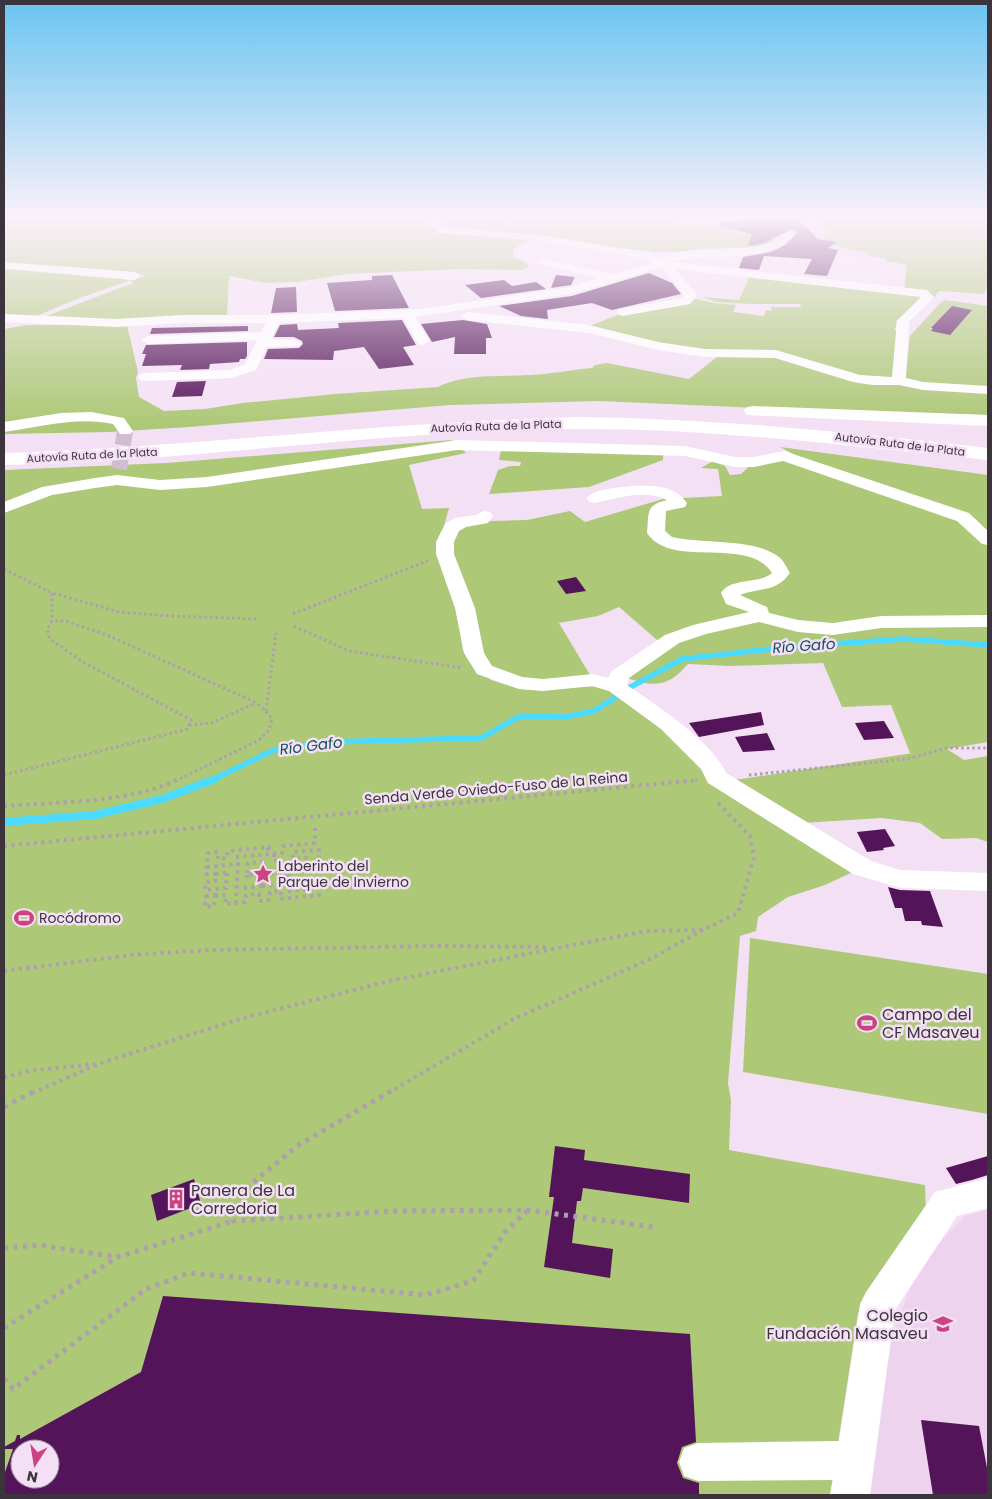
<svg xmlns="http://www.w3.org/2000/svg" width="992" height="1499" font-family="Poppins,sans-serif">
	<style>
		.built { fill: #edd3ed }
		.green { fill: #adc876; fill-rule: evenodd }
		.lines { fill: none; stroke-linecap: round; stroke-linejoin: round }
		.stream-far1 { stroke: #4cdbfe; stroke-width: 5.5 }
		.stream { stroke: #4cdbfe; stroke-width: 8 }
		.building { fill: #541459; fill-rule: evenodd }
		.minor-tunnel { stroke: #cfbed0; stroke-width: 16; stroke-dasharray: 16 8; stroke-linecap: butt }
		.path-far2 { stroke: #ae9faf; stroke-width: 3; stroke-dasharray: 2.5 3; stroke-linecap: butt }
		.path-far1 { stroke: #ae9faf; stroke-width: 4; stroke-dasharray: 3 4.5; stroke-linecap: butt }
		.path { stroke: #ae9faf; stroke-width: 5; stroke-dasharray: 4 5.5; stroke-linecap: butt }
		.minor { fill: #fff; fill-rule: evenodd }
		.highway { fill: #fff; fill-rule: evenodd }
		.labels { text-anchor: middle; stroke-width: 5; stroke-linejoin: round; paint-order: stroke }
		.far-street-label { font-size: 11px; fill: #3c343c; stroke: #f4e0f5 }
		.street-label { font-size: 14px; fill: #3c343c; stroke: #f4e0f5 }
		.poi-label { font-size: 14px; fill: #3c343c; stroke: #f4e0f5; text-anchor: start }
		.water-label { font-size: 15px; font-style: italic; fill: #14505e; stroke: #f4e0f5 }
		.near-poi-label { font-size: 16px; fill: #3c343c; stroke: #f4e0f5; text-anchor: start }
	</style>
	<rect width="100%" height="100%" fill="#f4e0f5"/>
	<g class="built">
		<path d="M678,216L805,217L826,228L830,232L828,233L834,245L869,253L871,255L869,257L850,256L771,244L759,236L725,228L669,220Z"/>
		<path d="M988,1210V1495H870L886,1356L908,1292L933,1249L965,1216Z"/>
	</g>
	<g class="green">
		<path d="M4,216H678L670,220L725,228L759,236V237L777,239L767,246L704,251L659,252L535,240L523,243L513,250V257L524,261L529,266L521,270L459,269L347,274L297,282L265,283L229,276L227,317L119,321L41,318L133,283L131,280L77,299L34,317L4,316V269L131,280L146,275L4,263Z"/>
		<path d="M797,216H988V284L984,294L939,291L934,298L928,294L904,289L907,265L886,261L887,259L870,256L869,253L833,245L824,240V235L829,232C821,224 809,218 797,216Z"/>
		<path d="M749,277L923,297L897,320L895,330L899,334L895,377L890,379H866L802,359L696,351L587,327L620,314L690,302L695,299L714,303L736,305L733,312L764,316L766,310L772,311L771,307H801L800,304H752L716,302L702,297L739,300Z"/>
		<path d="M945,300L988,306V387L926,385L905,381L910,336L940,303Z"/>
		<path d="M27,325H127L138,372L136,378L139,397L164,411L205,409L243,403L335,394L438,387C465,373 500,377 530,375C551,374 571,370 592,368L595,365L607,363L689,379L722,353H764L840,373L964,389L988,390V415L849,412L599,401L450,405L189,427L109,432L4,434V329Z"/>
		<path d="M452,440L466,453L409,465L422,509L449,508L438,548L455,597L463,650L469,661L491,680L520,689L534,690L599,686L610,688L855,871L825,885L788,897L758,917L756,931L740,936L728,1083L731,1100L729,1150L925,1185L926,1213L895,1265L858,1314L830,1495H4V470L166,463ZM20,1449H50V1479H20Z"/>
		<path d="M780,447L988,475V742L947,749L964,760L988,756V842L976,838L942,839L920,823L882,818L802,823L735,780L913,753H910L891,705L842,707L823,663L730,666L688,664C665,691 649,686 619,675L663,645L619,607L598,616L559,623L593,680L543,685L484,670L445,554L461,522L527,520L570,511L585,522L663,499L722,496L718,469L701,468L713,461L725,466L730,475L741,474L754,462L795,455Z"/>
		<path d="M501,450L663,454V460L589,487L489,494L498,470L510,466H520L521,462L499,460Z"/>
		<path d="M750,938L988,974V1114L743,1072Z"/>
	</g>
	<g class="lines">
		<g class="stream-far1">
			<path d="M627,689L682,659L788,647L905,639L988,645"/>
			<path d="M212,780L274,750L326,742L481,738L520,716L565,717L594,711L619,695"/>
		</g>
		<path class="stream" d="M4,822L95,815L162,799L215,779"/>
	</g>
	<g class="building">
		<path d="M797,218L818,239L837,242L828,248L838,250L827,276L804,274L812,259L764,256L759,270L739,268L743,257L771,252L785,245L797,233L794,230H790L764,243L748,246L752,234L719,226L720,221Z"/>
		<path d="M649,273L672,283L681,294L612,310L592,303L547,310L548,319L521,316L499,306L572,296Z"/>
		<path d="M392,275L409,308L335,311L327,283L372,280V276Z"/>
		<path d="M556,275L575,277L571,285L551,288Z"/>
		<path d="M504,280L512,286L536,282L546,289L481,298L465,285Z"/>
		<path d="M296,287L297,312L271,313L276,288Z"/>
		<path d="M952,306L972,310L950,335L931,331L933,328H931Z"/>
		<path d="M402,320L416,345L403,347L414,365L379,369L364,347L334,351L333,360L264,359L268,349L299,348L303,344L302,341L294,337H274L280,325L297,324L298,330L339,328L338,323Z"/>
		<path d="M463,320L487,324L492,338H486V354H454L455,337L432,342L421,324Z"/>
		<path d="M248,326V331L150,334L152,328Z"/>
		<path d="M247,342V356L245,359H240L239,362L210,364L209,369L180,370L182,365L142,366L146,354H142L146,345Z"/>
		<path d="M206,381L202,396L172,397L177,382Z"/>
		<path d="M576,577L586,591L566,594L557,581Z"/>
		<path d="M761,712L764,725L699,737L689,723Z"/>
		<path d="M884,721L894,738L864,740L855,723Z"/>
		<path d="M767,733L775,750L743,752L735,737Z"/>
		<path d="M885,829L895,846L883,848L884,850L867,852L857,832Z"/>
		<path d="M888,887L900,890L930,891L943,927L922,925L921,921H905L902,908H895Z"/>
		<path d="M555,1146L585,1150L584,1160L690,1174L689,1203L583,1188L581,1201H577L572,1243L613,1249L610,1278L544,1267L554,1197H549Z"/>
		<path d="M988,1156V1175L972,1180L956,1184L946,1168Z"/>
		<path d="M194,1179L201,1204L157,1221L151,1195Z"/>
		<path d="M163,1296L690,1334L696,1442L682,1447L677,1463L683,1478L699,1483V1495H4V1475L13,1449H4V1447L15,1441L17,1435H20V1439L141,1372ZM20,1449H50V1479H20Z"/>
		<path d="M921,1420L979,1426L988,1473V1495H933Z"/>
	</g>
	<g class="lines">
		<path class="minor-tunnel" d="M119,469L125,431"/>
		<g class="path-far2">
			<path d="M4,569L52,593L119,612L168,616L259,619"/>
			<path d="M52,593V621"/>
			<path d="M293,614L429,560"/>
			<path d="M294,626L349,651L463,668"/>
			<path d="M266,711L276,633"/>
			<path d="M189,725L212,723L256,703"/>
			<path d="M4,775L188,729L191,720L83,662L50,639L47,630L52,621H66L107,635L257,703L272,718L269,730L259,740L177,780"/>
			<path d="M749,775L907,759L947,748H988"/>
			<path d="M695,780H698"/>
		</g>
		<g class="path-far1">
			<path d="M4,806C57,802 131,803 179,779"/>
			<path d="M4,846L698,780"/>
			<path d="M268,847H273"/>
			<path d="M236,857L282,853L283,846L315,843V825"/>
			<path d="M264,862L263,874L247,875L248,863Z"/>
			<path d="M207,867L238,864L236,903"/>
			<path d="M227,873L226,888L205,890L206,882L215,881L216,874Z"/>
			<path d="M216,874H206L208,853L218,852V859L227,858L228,851L268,847L267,854"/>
			<path d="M263,874L281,873L280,877H288V872L298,871V890"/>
			<path d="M247,875V881"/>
			<path d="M262,886L298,884"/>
			<path d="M244,888L262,886L263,874"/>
			<path d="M288,891L308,889L309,858L293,859"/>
			<path d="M206,896H215L214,906L205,907Z"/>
			<path d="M215,896V889"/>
			<path d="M215,896L226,895L225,904L245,902L246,895L259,894V901L269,900L270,892L281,891L280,899L319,895V850L293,852V864L281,865V860L274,861V854"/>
			<path d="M4,971L131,955L209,950L431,946L549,947"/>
			<path d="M4,1077L35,1070L95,1064"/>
			<path d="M32,1093L101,1063L240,1019L393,980L646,931L703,930L738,913L754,857L750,836L715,800"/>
			<path d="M388,1093L514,1019L648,960L703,930"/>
		</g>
		<g class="path">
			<path d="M391,1091L297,1146L249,1186L233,1221L395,1211L527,1210L653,1227"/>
			<path d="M4,1107L35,1091"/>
			<path d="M4,1248L38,1245L117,1257"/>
			<path d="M4,1328L118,1257L233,1221"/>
			<path d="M4,1379L13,1389L146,1289L189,1273L426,1295L473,1281L505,1232L527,1211"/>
		</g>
		<g class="minor">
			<path d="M435,216H445L441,222L445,227L540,235L651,253L661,259C687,244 730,251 760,246C773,244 785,230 794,232L795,234C770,265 709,252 672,262L927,290L934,297L909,322L906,378L923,382L988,386V394L923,390L899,385H872L853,382L775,358L705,357L658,350L589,333L467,320L461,316L467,312L589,325L658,342L705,349L776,350L860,375L892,377L897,321L921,297L675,269L697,295L690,304L623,316L619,315L617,312L619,309L682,298L684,295L664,270L659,268L571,294L415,317L430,341L423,345L418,344L403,318L279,323L271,339H294L301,343L299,346L267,347L256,370L232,378L145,381L140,380L138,377L140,374L145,373L230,370L245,364L257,340L148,344L141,340L148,336L261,332L266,323H181L117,327L4,322V314L117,319L181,315H274L421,309L570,287L599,278L539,264L537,262L539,260L543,259L613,274L652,263L647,259L540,241L442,233L438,232L430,222Z"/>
			<path d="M4,262L135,272L141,276L135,280L4,268Z"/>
			<path d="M91,412L124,418L133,431L130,434H120L113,424C77,416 40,427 4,432V422L61,413Z"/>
			<path d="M457,440L685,446L735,457H754L784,451L969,513L988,531V545L982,544L957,521L783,461L754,467H735L685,456L457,450L207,487L160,490L117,485L95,488L52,495L4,513V502L42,487L95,478L117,475L160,480L207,477Z"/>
			<path d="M632,486C653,485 675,485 687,503L685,507L666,511L665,531L672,537C702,544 755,538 779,557C784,561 787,568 790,573C776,593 760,587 740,595L767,607L769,613L798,620L833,623L881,616L988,615V627L881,628L833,635L798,632L759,622L706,634L679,643L629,678L627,685C656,705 712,741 726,773L871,861L900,870L988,873V891L900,888L853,874L708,783L701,769L661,729L609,691L592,686L543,691L519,689L477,674L464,653L455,608L436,554V542L445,524L455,518L476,515L484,511L490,512L493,516L488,523L466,527L459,531L454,542V554L475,608L484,653L492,666L522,677L543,679L593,674L608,678L612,671L665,635L693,625L749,612L726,604L721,593C731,577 758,585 772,573C748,535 672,570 647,533C649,513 645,505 667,500C647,489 617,498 595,503L589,502L587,498C593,489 621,487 632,486Z"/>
			<path d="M988,1178V1208L957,1216L895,1310L870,1495H830L833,1480L698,1481L684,1476L679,1462L684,1448L698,1443L839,1441L860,1304L866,1292L935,1192Z"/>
		</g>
		<g class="highway">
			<path d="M753,406L988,415V426L747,415L744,411L747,407Z"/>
			<path d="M581,417C718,419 853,432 988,448V460C831,444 682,424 523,430C350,435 177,462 4,465V453C197,447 388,421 581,417Z"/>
		</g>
	</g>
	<linearGradient id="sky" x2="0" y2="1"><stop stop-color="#69c4f1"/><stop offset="0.51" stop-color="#faf1fa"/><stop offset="1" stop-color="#faf1fa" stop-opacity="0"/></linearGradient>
	<rect width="992" height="426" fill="url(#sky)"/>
	<defs>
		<symbol id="sight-bare" viewBox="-9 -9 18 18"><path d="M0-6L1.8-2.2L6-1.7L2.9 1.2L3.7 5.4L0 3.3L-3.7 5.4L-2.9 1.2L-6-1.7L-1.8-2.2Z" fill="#cb4381" stroke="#f4e0f5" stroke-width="2.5" paint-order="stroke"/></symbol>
		<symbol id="stadium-bare" viewBox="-9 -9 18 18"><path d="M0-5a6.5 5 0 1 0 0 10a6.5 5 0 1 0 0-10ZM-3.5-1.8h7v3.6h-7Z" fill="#cb4381" stroke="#f4e0f5" stroke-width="2.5" paint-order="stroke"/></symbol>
		<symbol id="building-bare" viewBox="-9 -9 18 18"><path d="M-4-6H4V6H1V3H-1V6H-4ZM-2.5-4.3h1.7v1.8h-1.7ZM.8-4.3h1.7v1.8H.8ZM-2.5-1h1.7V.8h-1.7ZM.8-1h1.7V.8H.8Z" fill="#cb4381" stroke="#f4e0f5" stroke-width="2.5" paint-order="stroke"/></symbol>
		<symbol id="school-bare" viewBox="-9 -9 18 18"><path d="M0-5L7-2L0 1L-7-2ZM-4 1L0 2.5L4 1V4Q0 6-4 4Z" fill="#cb4381" stroke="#f4e0f5" stroke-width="2.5" paint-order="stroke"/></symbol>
	</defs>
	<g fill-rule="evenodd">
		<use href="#sight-bare" x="249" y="860" width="28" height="28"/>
		<use href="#stadium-bare" x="10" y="904" width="28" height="28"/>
		<use href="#stadium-bare" x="853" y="1009" width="28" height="28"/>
		<use href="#building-bare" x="162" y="1185" width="28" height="28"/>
		<use href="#school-bare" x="929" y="1310" width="28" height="28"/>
	</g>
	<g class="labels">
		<g class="far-street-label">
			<text transform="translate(496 426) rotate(-2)" y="4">Autovía Ruta de la Plata</text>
			<text transform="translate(900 444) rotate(7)" y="4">Autovía Ruta de la Plata</text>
			<text transform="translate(92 455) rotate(-3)" y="4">Autovía Ruta de la Plata</text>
		</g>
		<g class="street-label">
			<text transform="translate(496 788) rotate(-5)" y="5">Senda Verde Oviedo-Fuso de la Reina</text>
		</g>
		<g class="poi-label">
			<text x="278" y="871">Laberinto del<tspan x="278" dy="16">Parque de Invierno</tspan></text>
			<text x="39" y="923">Rocódromo</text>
		</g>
		<g class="water-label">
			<text transform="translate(804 646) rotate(-4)" y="5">Río Gafo</text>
			<text transform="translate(311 746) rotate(-7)" y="5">Río Gafo</text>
		</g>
		<g class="near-poi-label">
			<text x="882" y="1020">Campo del<tspan x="882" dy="18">CF Masaveu</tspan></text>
			<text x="191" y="1196">Panera de La<tspan x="191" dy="18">Corredoria</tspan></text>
			<text x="928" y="1321" text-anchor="end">Colegio<tspan x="928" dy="18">Fundación Masaveu</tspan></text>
		</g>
	</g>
	<rect width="992" height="1499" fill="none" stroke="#3c343c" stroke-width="10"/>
	<g transform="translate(35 1464) rotate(192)"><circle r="24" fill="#f4e0f5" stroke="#aa9bab"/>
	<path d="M0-4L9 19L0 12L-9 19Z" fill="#cb4381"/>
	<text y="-8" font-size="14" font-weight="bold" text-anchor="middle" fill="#3c343c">N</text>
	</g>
</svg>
